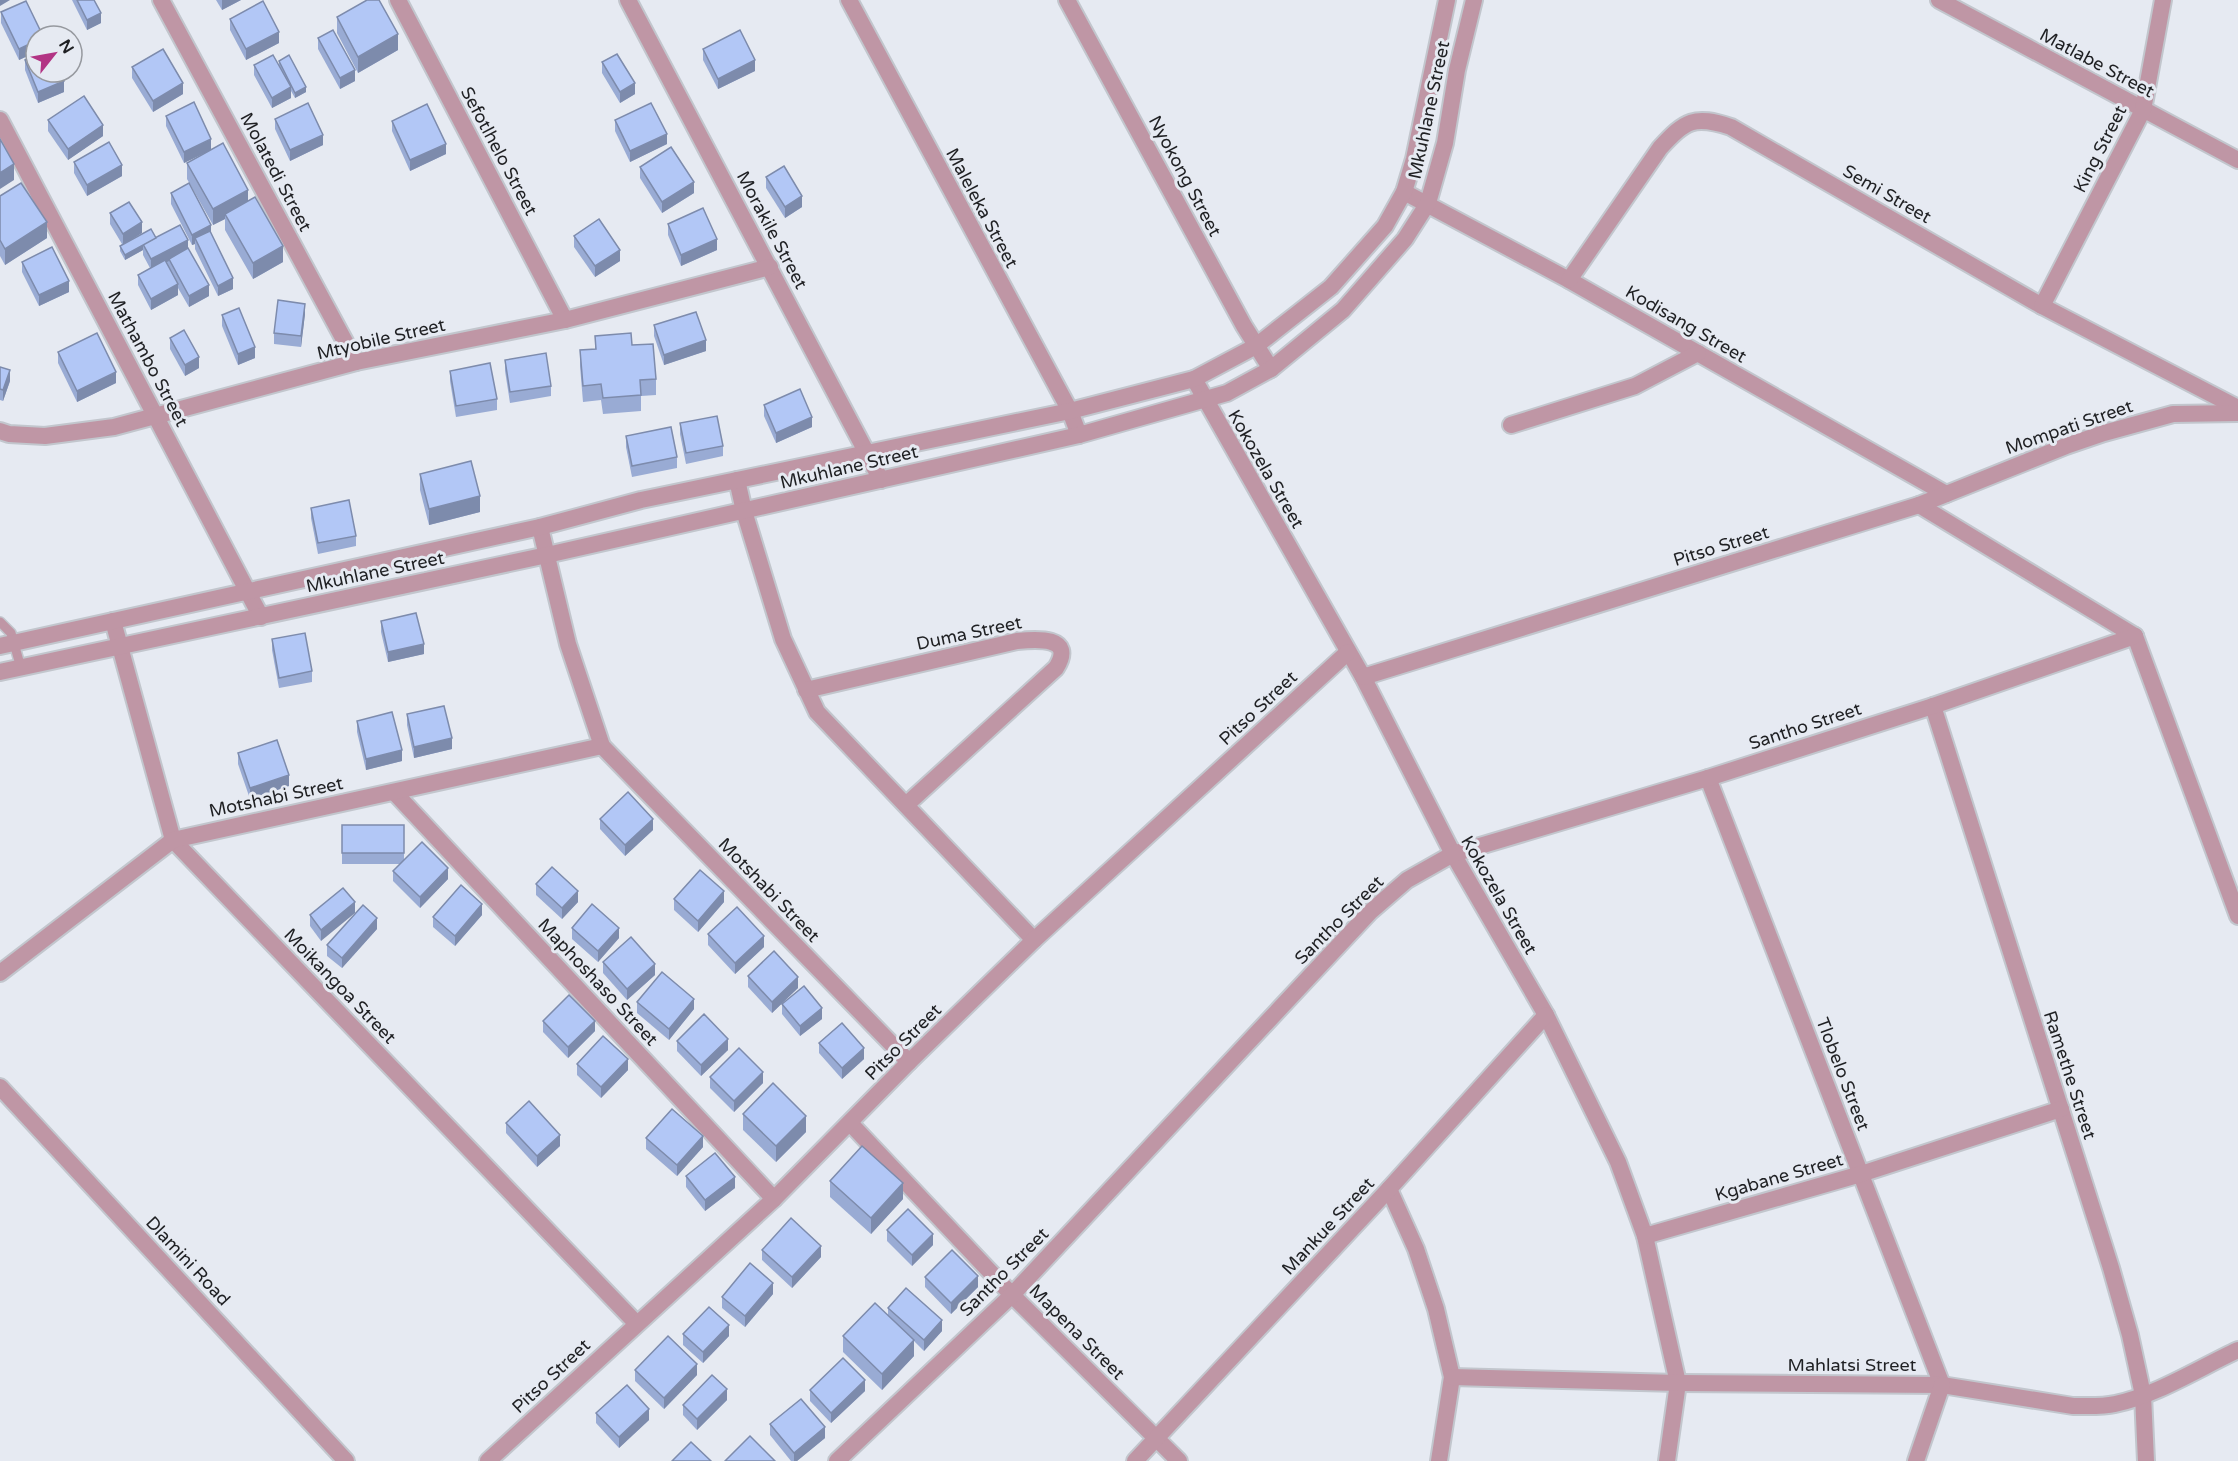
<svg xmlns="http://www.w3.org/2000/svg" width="2238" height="1461" font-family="'Varela Round',sans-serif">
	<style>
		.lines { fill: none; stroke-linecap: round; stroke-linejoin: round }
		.service-casing { stroke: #c2c6cd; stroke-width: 12 }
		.minor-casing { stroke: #c2c6cd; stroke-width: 20 }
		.tertiary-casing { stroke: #c2c6cd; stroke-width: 20 }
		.service { stroke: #bf96a5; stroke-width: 9 }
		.minor { stroke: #bf96a5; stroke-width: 16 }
		.tertiary { stroke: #bf96a5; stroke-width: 16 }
		.wall { fill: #99abd4 }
		.shaded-wall { fill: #7d8bac }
		.building { fill: #b2c7f6; stroke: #7d8bac; stroke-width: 1.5 }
		.labels { text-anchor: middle; stroke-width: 6; stroke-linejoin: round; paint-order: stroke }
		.street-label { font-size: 18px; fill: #1f2023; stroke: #e6eaf2 }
	</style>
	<rect width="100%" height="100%" fill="#e6eaf2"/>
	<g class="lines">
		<defs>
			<path id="service" d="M0,622L11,633L21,668"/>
			<g id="minor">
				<path d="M161,0L356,362"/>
				<path d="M398,0L565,320"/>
				<path d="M628,0L881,480"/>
				<path d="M849,0L1070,411L1079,435"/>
				<path d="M1067,0L1244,326L1271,369"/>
				<path d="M1939,0L2238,160"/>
				<path d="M0,120L261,617"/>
				<path d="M1404,192L1569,280L1946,494"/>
				<path d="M1569,280L1660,148C1686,120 1694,115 1731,127L2042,306L2238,408"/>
				<path d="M2042,306L2143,110L2163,0"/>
				<path d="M1194,379L1363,677L1453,854L1546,1015L1618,1162L1645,1236L1678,1383L1667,1461"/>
				<path d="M1511,425L1635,386L1698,353"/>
				<path d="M0,431L9,434L45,436L114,427L356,362L565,320L770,267"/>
				<path d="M737,480L744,511L783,639L817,712L1034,940"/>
				<path d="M1919,505L2135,636"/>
				<path d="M540,527L568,644L602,746L909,1062"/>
				<path d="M113,621L173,840L636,1323"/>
				<path d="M2135,636L2238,916"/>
				<path d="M1363,677L1919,505L2066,446L2104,433L2173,414L2238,413"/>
				<path d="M806,690L1017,641C1036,639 1076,636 1056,668L906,805"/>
				<path d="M1933,706L2111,1268L2130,1335L2143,1395L2146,1461"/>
				<path d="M1708,778L1942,1385"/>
				<path d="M394,792L774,1199"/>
				<path d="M0,973L173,840L602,746"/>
				<path d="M0,1087L346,1461"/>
				<path d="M850,1123L1012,1295L1179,1461"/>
				<path d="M1389,1189L1416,1249L1436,1309L1452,1377L1439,1461"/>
				<path d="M1645,1236L1861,1174L2061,1109"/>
				<path d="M1452,1377L1678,1383L1942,1385L2073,1406C2087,1406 2102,1407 2115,1404C2155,1396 2201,1367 2238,1350"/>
				<path d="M488,1461L774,1199L909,1062L1034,940L1348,652"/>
				<path d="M837,1461L1012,1295L1370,912L1407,880L1453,854L1708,778L1933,706L2135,636"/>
				<path d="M1135,1461L1389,1189L1546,1015"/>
				<path d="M1916,1461L1942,1385"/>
			</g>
			<g id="tertiary">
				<path d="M0,646L540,527L641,500L1070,411L1194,379L1256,346L1298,313L1331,287L1385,226L1404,192L1414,159L1447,0"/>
				<path d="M0,672L547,555L1079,435L1227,393L1271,369L1343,310L1405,239L1428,203L1445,143L1457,70L1474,0"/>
			</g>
		</defs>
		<use href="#service" class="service-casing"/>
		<use href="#minor" class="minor-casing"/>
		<use href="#tertiary" class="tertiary-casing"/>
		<use href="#service" class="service"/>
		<use href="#minor" class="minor"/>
		<use href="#tertiary" class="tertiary"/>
	</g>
	<g class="wall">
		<path d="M72,0H94L101,23L87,30Z"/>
		<path d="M216,0H241L222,10Z"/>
		<path d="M1,12L36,36V52L19,60L1,23Z"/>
		<path d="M337,17L398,50L358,73L337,33Z"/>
		<path d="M230,19L279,43L246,60L230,30Z"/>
		<path d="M318,38L355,81L340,89L318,49Z"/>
		<path d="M703,49L755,71L718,89L703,60Z"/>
		<path d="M25,60L64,92L38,103L25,70Z"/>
		<path d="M279,61L306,92L295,98L291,91V98L272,108L254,75V65L279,64Z"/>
		<path d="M602,62L635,94L620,103L602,73Z"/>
		<path d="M132,67L183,94L153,112L132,78Z"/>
		<path d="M166,116L211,149L248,201L283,262L253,279L225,230V219L213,225L187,179V163L206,152L184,163L166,126Z"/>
		<path d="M275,119L323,145L290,161L275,129Z"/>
		<path d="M48,120L103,136L68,160L48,131Z"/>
		<path d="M615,120L667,144L630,162L615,131Z"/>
		<path d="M392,121L446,154L410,171L392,131Z"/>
		<path d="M74,162L122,176L87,196L74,173Z"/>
		<path d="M640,167L694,193L662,213L640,178Z"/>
		<path d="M766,177L802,207L785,218L766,188Z"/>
		<path d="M171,193L211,233L233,289L218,296L195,249V244L192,245L171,204Z"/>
		<path d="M0,196L47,238L5,265L0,256Z"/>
		<path d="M110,213L142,233L128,241L156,238L188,249L209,296L189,307L178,288V295L151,310L138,285V275L150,268L143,255V250L125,260L120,251V246L122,244L110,224Z"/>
		<path d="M668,224L717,250L681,266L668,235Z"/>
		<path d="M574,236L620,261L595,277L574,247Z"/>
		<path d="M22,262L69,292L39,306L22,272Z"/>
		<path d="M305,314L301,347L274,344V333Z"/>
		<path d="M222,315L255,358L238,365L222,326Z"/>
		<path d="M654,325L706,351L664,365L654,336Z"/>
		<path d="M595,336L632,345L656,379V395L641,396V411L603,414L601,400L583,402L580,366V350L595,349Z"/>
		<path d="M170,338L199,368L185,376L170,349Z"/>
		<path d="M58,352L116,383L77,402L58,363Z"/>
		<path d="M505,360L551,386V396L510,403L505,371Z"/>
		<path d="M0,367L10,381L3,401L0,400Z"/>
		<path d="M450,371L497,399V410L456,417L450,381Z"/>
		<path d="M764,405L812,427L776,443L764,416Z"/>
		<path d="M680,423L723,446V456L686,464L680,434Z"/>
		<path d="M626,436L677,457V468L632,477L626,447Z"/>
		<path d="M420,474L480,512L429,525L420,490Z"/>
		<path d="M311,508L356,536V546L318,554L311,518Z"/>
		<path d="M381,621L424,654L388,662L381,632Z"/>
		<path d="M272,639L312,671V682L279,688L272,650Z"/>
		<path d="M407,714L452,749L414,758L407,725Z"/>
		<path d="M357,721L402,761L366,770L357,732Z"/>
		<path d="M238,753L289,786L250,799L238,764Z"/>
		<path d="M600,819L653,830L625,856L600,829Z"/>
		<path d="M342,825H404V860L448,879L420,908L393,881V871L400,864H342Z"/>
		<path d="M536,884L578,902L562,919L536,895Z"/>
		<path d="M343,888L321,941L310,926V915Z"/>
		<path d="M674,899L724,902L698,932L674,910Z"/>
		<path d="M482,915L455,946L433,927V917Z"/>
		<path d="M572,928L619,938L598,962L572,939Z"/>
		<path d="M377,929L342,968L327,956V945Z"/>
		<path d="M708,934L764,947L735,974L708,945Z"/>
		<path d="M603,962L655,975L627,1000L603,973Z"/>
		<path d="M748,976L798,988L772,1013L748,987Z"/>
		<path d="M637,1002L694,1009L669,1040L637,1013Z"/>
		<path d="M782,1004L822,1019L800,1036L782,1014Z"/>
		<path d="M543,1021L595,1031L568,1058L543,1032Z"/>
		<path d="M677,1041L728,1050L701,1076L677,1051Z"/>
		<path d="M819,1043L864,1059L842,1079L819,1053Z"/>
		<path d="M577,1064L628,1070L601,1098L577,1075Z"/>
		<path d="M710,1077L763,1083L734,1112L710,1088Z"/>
		<path d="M743,1114L806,1132L776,1162L743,1130Z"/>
		<path d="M506,1123L560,1146L537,1167L506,1133Z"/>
		<path d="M646,1138L703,1147L677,1176L646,1149Z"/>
		<path d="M686,1176L735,1188L705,1211L686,1187Z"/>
		<path d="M830,1181L903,1199L871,1234L830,1197Z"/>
		<path d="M887,1230L933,1245L912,1266L887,1241Z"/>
		<path d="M762,1250L821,1257L792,1288L762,1260Z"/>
		<path d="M925,1277L978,1287L951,1314L925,1287Z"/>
		<path d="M773,1294L745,1327L722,1308V1297Z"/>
		<path d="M888,1308L942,1331L924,1351L914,1341V1356L882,1390L843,1352V1336L888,1316Z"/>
		<path d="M683,1334L729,1336L703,1363L683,1345Z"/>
		<path d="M635,1370L697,1375L664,1409L635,1381Z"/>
		<path d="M810,1390L865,1391L831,1423L810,1401Z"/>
		<path d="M727,1400L697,1430L683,1415V1405Z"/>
		<path d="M596,1413L649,1420L619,1448L596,1423Z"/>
		<path d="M770,1424L825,1438L797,1461H791L770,1435Z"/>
	</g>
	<g class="shaded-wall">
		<path d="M0,0H10L0,6Z"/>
		<path d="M222,0H241L222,10Z"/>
		<path d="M101,13V23L87,30V20Z"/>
		<path d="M279,32V43L246,60V49Z"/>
		<path d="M398,34V50L358,73V57Z"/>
		<path d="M36,41V52L19,60V49Z"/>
		<path d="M755,60V71L718,89V79Z"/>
		<path d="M355,70V81L340,89V78Z"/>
		<path d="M64,81V92L38,103V92Z"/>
		<path d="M183,83V94L153,112V101Z"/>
		<path d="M635,83V94L620,103V92Z"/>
		<path d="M291,87V98L272,108V98Z"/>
		<path d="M306,87V92L295,98V93Z"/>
		<path d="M103,125V136L68,160V149Z"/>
		<path d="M667,134V144L630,162V151Z"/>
		<path d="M323,135V145L290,161V150Z"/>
		<path d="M211,139V150L184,163V152Z"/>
		<path d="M446,144V154L410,171V160Z"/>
		<path d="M14,164V180L0,189V173Z"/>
		<path d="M122,165V176L87,196V185Z"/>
		<path d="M694,182V193L662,213V202Z"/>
		<path d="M248,190V206L225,214V219L213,225V209Z"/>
		<path d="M802,196V207L785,218V207Z"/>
		<path d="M47,222V238L5,265V249Z"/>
		<path d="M142,222V233L123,245V234Z"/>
		<path d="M211,225V236L195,238V244L192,245V235Z"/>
		<path d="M717,239V250L681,266V255Z"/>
		<path d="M188,240V251L169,259V261L151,270V259Z"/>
		<path d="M143,245V250L125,260V255Z"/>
		<path d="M283,246V262L253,279V263Z"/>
		<path d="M620,250V261L595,277V266Z"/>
		<path d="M233,278V289L218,296V286Z"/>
		<path d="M69,281V292L39,306V295Z"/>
		<path d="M178,284V295L151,310V299Z"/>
		<path d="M209,285V296L189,307V296Z"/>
		<path d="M305,304V314L301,347V336Z"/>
		<path d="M706,340V351L664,365V355Z"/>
		<path d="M255,347V358L238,365V354Z"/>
		<path d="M199,357V368L185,376V365Z"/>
		<path d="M10,370V381L3,401V390Z"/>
		<path d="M116,372V383L77,402V391Z"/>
		<path d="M812,417V427L776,443V433Z"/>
		<path d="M480,496V512L429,525V509Z"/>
		<path d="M424,644V654L388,662V652Z"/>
		<path d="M452,738V749L414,758V747Z"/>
		<path d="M402,750V761L366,770V759Z"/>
		<path d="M289,775V786L250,799V788Z"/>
		<path d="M653,819V830L625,856V845Z"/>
		<path d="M448,868V879L420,908V897Z"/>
		<path d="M578,891V902L562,919V908Z"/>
		<path d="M724,891V902L698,932V921Z"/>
		<path d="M355,902V913L321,941V930Z"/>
		<path d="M482,904V915L455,946V936Z"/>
		<path d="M377,918V929L342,968V958Z"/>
		<path d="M619,928V938L598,962V951Z"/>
		<path d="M764,936V947L735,974V963Z"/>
		<path d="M655,964V975L627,1000V989Z"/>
		<path d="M798,977V988L772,1013V1002Z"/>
		<path d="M694,999V1009L669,1040V1029Z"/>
		<path d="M822,1008V1019L800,1036V1026Z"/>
		<path d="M595,1021V1031L568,1058V1047Z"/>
		<path d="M728,1039V1050L701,1076V1065Z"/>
		<path d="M864,1048V1059L842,1079V1068Z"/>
		<path d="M628,1059V1070L601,1098V1087Z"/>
		<path d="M763,1072V1083L734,1112V1101Z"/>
		<path d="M806,1116V1132L776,1162V1146Z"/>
		<path d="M560,1135V1146L537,1167V1156Z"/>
		<path d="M703,1136V1147L677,1176V1165Z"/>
		<path d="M735,1177V1188L705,1211V1200Z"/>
		<path d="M903,1183V1199L871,1234V1218Z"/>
		<path d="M933,1234V1245L912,1266V1255Z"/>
		<path d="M821,1246V1257L792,1288V1277Z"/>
		<path d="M978,1276V1287L951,1314V1303Z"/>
		<path d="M773,1283V1294L745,1327V1316Z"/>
		<path d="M942,1320V1331L924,1351V1340Z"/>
		<path d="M729,1325V1336L703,1363V1352Z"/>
		<path d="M914,1340V1356L882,1390V1374Z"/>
		<path d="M697,1364V1375L664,1409V1398Z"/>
		<path d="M865,1380V1391L831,1423V1413Z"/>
		<path d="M727,1389V1400L697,1430V1419Z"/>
		<path d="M649,1409V1420L619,1448V1437Z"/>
		<path d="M825,1427V1438L797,1461H794V1453Z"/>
	</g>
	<g class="building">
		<path d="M77,0H94L101,13L87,20Z"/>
		<path d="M367,0H379L398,34L358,57L337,17Z"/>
		<path d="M26,1L43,36H36V41L19,49L1,12Z"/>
		<path d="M263,1L279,32L246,49L230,19Z"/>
		<path d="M333,30L355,70L340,78L318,38Z"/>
		<path d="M740,30L755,60L718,79L703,49Z"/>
		<path d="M163,49L183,83L153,101L132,67Z"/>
		<path d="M617,54L635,83L620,92L602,62Z"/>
		<path d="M36,55V72H61L64,81L38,92L25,60Z"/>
		<path d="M273,55L291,87L272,98L254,65Z"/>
		<path d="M289,55L306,87L295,93L279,61Z"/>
		<path d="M84,96L103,125L68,149L48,120Z"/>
		<path d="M194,102L211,139L184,152L166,116Z"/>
		<path d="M308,103L323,135L290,150L275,119Z"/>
		<path d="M651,103L667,134L630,151L615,120Z"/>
		<path d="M427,104L446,144L410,160L392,121Z"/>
		<path d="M0,139L14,164L0,173Z"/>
		<path d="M109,142L122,165L87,185L74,162Z"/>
		<path d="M223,143L248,190L213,209L187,163Z"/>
		<path d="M671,147L694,182L662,202L640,167Z"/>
		<path d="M784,166L802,196L785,207L766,177Z"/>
		<path d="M21,183L47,222L5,249L0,240V196Z"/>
		<path d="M189,183L211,225L192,235L171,193Z"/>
		<path d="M255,197L283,246L253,263L225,214Z"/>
		<path d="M129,202L142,222L123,234L110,213Z"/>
		<path d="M703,208L717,239L681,255L668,224Z"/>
		<path d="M599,219L620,250L595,266L574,236Z"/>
		<path d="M180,225L188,240L151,259L143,244Z"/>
		<path d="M151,229L156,238L125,255L120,246Z"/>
		<path d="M210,231L233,278L218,286L195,238Z"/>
		<path d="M52,247L69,281L39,295L22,262Z"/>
		<path d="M188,248L209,285L189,296L169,259Z"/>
		<path d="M165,260L178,284L151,299L138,275Z"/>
		<path d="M278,300L305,304L301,336L274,333Z"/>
		<path d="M239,308L255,347L238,354L222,315Z"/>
		<path d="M696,312L706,340L664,355L654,325Z"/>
		<path d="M184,330L199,357L185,365L170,338Z"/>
		<path d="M97,333L116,372L77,391L58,352Z"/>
		<path d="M631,333L632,345L653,344L656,379L640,380L641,395L603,398L601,384L583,386L580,350L596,349L595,336Z"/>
		<path d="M546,353L551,386L510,392L505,360Z"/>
		<path d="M490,363L497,399L456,406L450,371Z"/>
		<path d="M0,367L10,370L3,390L0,389Z"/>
		<path d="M800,389L812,417L776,433L764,405Z"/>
		<path d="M717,416L723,446L686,453L680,423Z"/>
		<path d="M671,427L677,457L632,466L626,436Z"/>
		<path d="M471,461L480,496L429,509L420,474Z"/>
		<path d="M349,500L356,536L318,543L311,508Z"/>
		<path d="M416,613L424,644L388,652L381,621Z"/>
		<path d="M305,633L312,671L279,678L272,639Z"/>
		<path d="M444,706L452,738L414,747L407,714Z"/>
		<path d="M392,712L402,750L366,759L357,721Z"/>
		<path d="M277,740L289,775L250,788L238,753Z"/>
		<path d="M628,792L653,819L625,845L600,819Z"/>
		<rect x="342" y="825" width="62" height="28"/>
		<path d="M422,842L448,868L420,897L393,871Z"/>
		<path d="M552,867L578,891L562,908L536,884Z"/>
		<path d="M700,870L724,891L698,921L674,899Z"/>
		<path d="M461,885L482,904L455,936L433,917Z"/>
		<path d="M343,888L355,902L321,930L310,915Z"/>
		<path d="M592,904L619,928L598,951L572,928Z"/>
		<path d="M363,905L377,918L342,958L327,945Z"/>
		<path d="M737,907L764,936L735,963L708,934Z"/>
		<path d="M631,937L655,964L627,989L603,962Z"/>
		<path d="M774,951L798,977L772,1002L748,976Z"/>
		<path d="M662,972L694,999L669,1029L637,1002Z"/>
		<path d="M804,986L822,1008L800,1026L782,1004Z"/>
		<path d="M569,995L595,1021L568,1047L543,1021Z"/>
		<path d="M704,1014L728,1039L701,1065L677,1041Z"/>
		<path d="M842,1023L864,1048L842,1068L819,1043Z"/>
		<path d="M603,1036L628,1059L601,1087L577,1064Z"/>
		<path d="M739,1048L763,1072L734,1101L710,1077Z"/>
		<path d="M773,1083L806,1116L776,1146L743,1114Z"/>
		<path d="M529,1101L560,1135L537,1156L506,1123Z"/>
		<path d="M672,1109L703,1136L677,1165L646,1138Z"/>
		<path d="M862,1146L903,1183L871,1218L830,1181Z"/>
		<path d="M715,1153L735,1177L705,1200L686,1176Z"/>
		<path d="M908,1209L933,1234L912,1255L887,1230Z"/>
		<path d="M791,1218L821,1246L792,1277L762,1250Z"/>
		<path d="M952,1250L978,1276L951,1303L925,1277Z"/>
		<path d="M750,1263L773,1283L745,1316L722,1297Z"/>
		<path d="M906,1288L942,1320L924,1340L888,1308Z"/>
		<path d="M875,1303L914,1340L882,1374L843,1336Z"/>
		<path d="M709,1307L729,1325L703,1352L683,1334Z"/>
		<path d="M668,1336L697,1364L664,1398L635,1370Z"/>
		<path d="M843,1358L865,1380L831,1413L810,1390Z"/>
		<path d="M712,1375L727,1389L697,1419L683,1405Z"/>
		<path d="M627,1385L649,1409L619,1437L596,1413Z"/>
		<path d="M801,1399L825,1427L794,1453L770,1424Z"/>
		<path d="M750,1436L775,1461H725Z"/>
		<path d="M691,1442L711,1461H672Z"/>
	</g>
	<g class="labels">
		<g class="street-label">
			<text transform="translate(2097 63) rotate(28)" y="6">Matlabe Street</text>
			<text transform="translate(1429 110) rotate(-78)" y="6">Mkuhlane Street</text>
			<text transform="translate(2100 149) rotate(-63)" y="6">King Street</text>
			<text transform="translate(499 151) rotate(62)" y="6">Sefotlhelo Street</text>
			<text transform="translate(276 172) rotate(62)" y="6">Molatedi Street</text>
			<text transform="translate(1185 176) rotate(62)" y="6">Nyokong Street</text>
			<text transform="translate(1887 194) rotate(30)" y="6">Semi Street</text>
			<text transform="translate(982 208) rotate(62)" y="6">Maleleka Street</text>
			<text transform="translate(772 230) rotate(62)" y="6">Morakile Street</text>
			<text transform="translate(1686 324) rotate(30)" y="6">Kodisang Street</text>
			<text transform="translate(381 339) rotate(-13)" y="6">Mtyobile Street</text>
			<text transform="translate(148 359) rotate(62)" y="6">Mathambo Street</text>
			<text transform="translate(2069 427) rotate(-19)" y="6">Mompati Street</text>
			<text transform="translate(849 467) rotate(-13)" y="6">Mkuhlane Street</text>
			<text transform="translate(1266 469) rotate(60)" y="6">Kokozela Street</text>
			<text transform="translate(1721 546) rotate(-17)" y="6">Pitso Street</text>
			<text transform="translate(375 572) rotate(-12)" y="6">Mkuhlane Street</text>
			<text transform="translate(969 633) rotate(-12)" y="6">Duma Street</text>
			<text transform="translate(1258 708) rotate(-43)" y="6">Pitso Street</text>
			<text transform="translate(1805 726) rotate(-18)" y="6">Santho Street</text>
			<text transform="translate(276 797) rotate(-12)" y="6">Motshabi Street</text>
			<text transform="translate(769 890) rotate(46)" y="6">Motshabi Street</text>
			<text transform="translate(1499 895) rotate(60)" y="6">Kokozela Street</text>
			<text transform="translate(1339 920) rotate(-45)" y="6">Santho Street</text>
			<text transform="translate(598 982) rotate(47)" y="6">Maphoshaso Street</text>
			<text transform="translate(340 986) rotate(46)" y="6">Moikangoa Street</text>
			<text transform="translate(903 1042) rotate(-45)" y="6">Pitso Street</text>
			<text transform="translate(1843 1074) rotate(69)" y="6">Tlobelo Street</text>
			<text transform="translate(2070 1075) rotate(72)" y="6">Ramethe Street</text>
			<text transform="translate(1779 1177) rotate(-16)" y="6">Kgabane Street</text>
			<text transform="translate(1328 1226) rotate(-47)" y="6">Mankue Street</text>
			<text transform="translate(188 1261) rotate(47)" y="6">Dlamini Road</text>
			<text transform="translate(1004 1272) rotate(-45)" y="6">Santho Street</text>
			<text transform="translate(1077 1332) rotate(45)" y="6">Mapena Street</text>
			<text x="1852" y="1371">Mahlatsi Street</text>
			<text transform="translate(551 1376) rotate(-43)" y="6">Pitso Street</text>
		</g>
	</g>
	<g transform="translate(54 54) rotate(59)"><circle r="28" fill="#e6eaf2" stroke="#96999f" stroke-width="1.5"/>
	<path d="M0-4.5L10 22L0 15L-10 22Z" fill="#b23484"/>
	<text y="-9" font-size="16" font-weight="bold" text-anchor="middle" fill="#1f2023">N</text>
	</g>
</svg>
